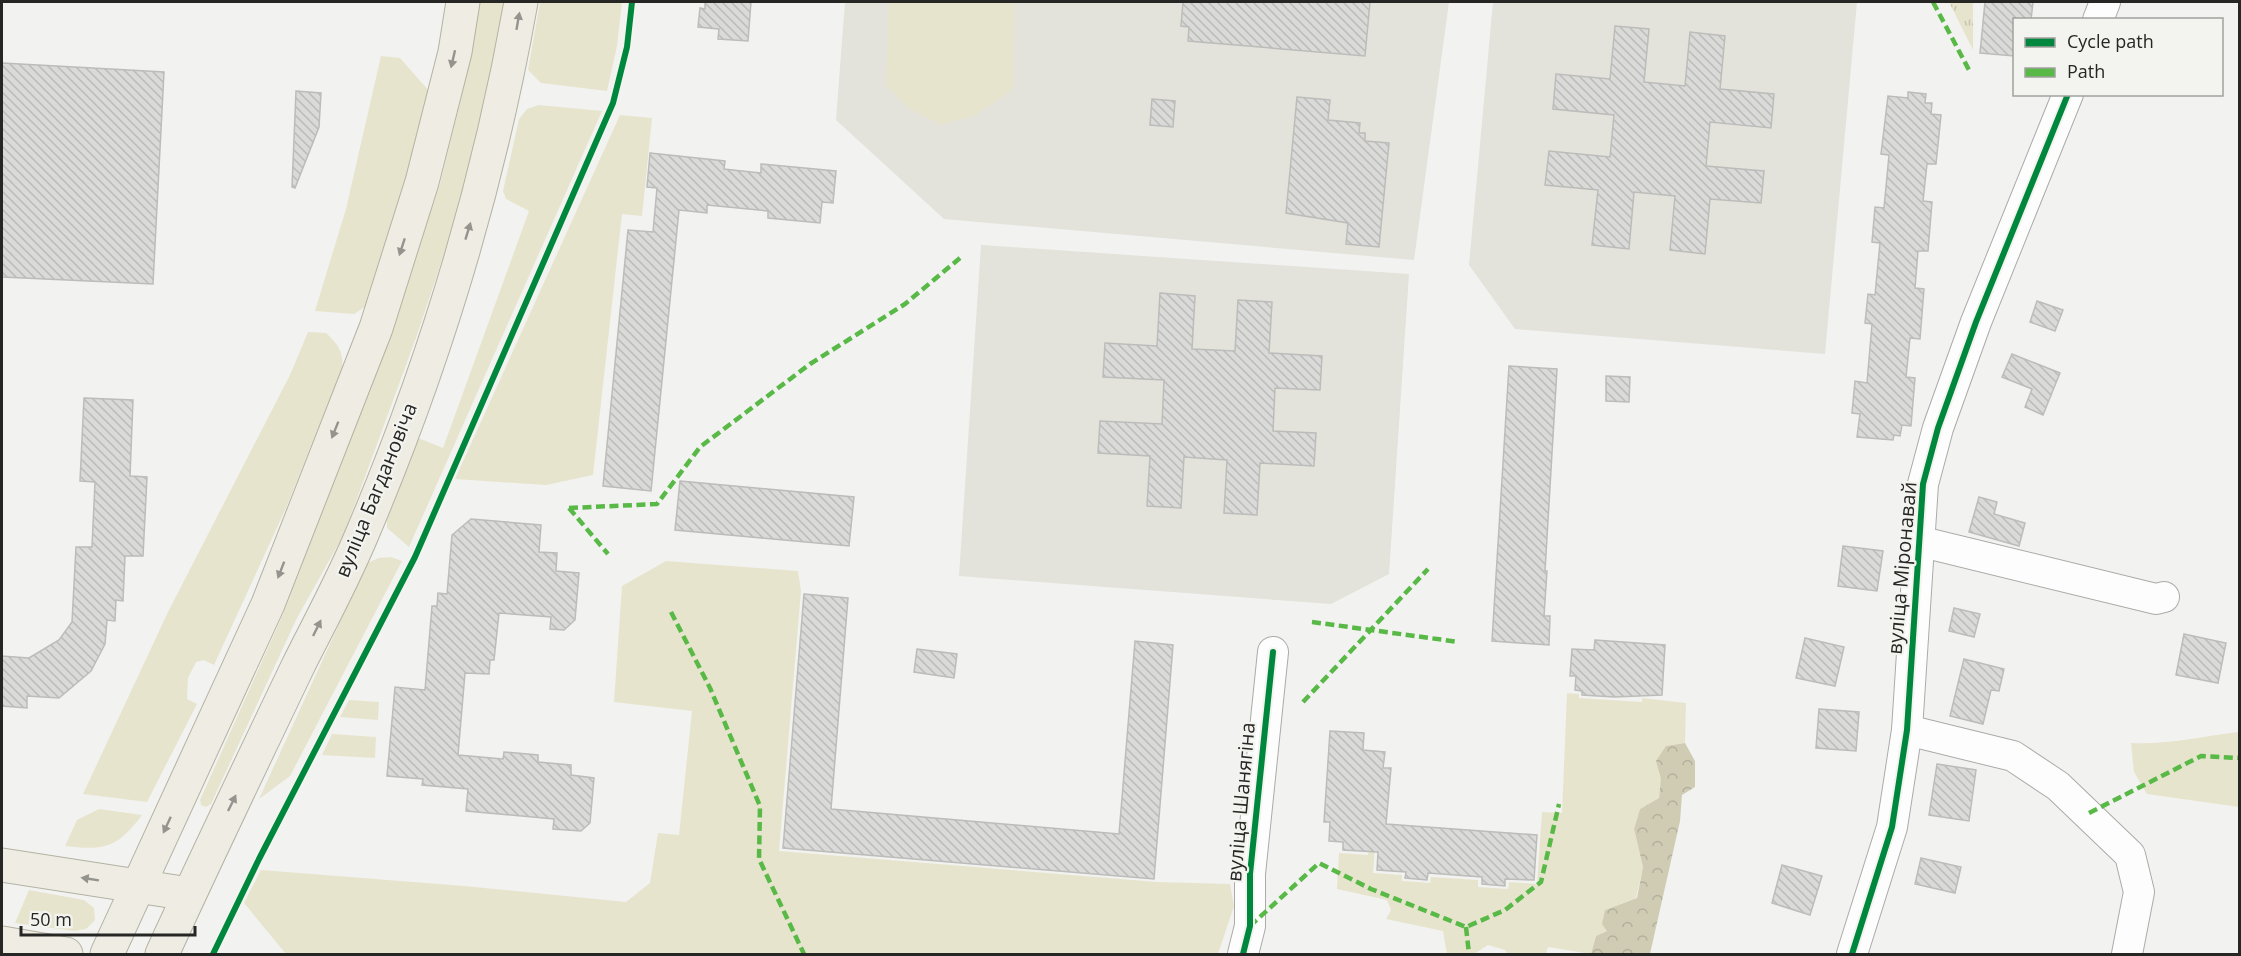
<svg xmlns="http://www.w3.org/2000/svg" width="2241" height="956" font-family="'Open Sans',sans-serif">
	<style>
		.built { fill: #e3e2db }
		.green { fill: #e7e4cd }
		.forest { fill: url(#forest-crowns) }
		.park { fill: url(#park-tufts) }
		.building { fill: url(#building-back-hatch); stroke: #bcbcba; stroke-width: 1.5 }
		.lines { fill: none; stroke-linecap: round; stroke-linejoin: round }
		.minor-casing { stroke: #ababa9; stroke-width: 32 }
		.major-casing { stroke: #b4b2a2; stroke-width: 35 }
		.minor { stroke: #fdfdfd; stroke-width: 30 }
		.major { stroke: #eeece3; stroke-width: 33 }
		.quiet { stroke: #58b947; stroke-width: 4.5; stroke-dasharray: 9 4.5; stroke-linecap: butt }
		.cycleway-casing { stroke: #f3f3ef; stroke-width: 10 }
		.cycleway { stroke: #00873e; stroke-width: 6 }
		.oneway { fill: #94938e }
		.labels { text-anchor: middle; stroke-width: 4.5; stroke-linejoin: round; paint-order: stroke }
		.street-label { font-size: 20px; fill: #262625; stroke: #f3f3ef }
	</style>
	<defs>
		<pattern id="forest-crowns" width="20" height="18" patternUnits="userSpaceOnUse" patternTransform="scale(1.5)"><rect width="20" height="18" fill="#d0ccb4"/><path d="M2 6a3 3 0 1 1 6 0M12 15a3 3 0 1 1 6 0" fill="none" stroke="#b2af9b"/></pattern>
		<pattern id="park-tufts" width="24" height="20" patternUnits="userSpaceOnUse" patternTransform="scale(1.5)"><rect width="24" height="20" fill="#e7e4cd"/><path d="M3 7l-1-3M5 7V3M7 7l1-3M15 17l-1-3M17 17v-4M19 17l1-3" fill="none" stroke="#c6c3b0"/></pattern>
		<pattern id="building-back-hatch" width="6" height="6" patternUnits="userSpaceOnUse" patternTransform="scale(1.5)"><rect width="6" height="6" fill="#dadad8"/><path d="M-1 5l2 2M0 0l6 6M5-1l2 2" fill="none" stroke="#bbbbb9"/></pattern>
	</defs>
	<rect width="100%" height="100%" fill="#f2f2f0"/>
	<g class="built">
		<path d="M845,2H1449L1414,260L944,219L836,120Z"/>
		<path d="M1493,2H1857L1825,354L1515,329L1469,265Z"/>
		<path d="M981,245L1409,274L1389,574L1331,604L959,576Z"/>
	</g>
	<g class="green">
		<path d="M480,2H506L464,194L416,338L344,534L297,618L211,804L206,807L201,805L200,800L284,612L391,330L440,184L466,78Z"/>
		<path d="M540,2H622L617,46L607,91L541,83L528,70Z"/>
		<path d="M889,2H1015L1013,89L976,115L941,125L910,109L886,86Z"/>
		<path d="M381,56L400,58L429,91L407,173L366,306L354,314L315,311L346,209Z"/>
		<path d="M539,105L602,111L409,547L387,528V518L418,438L443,448L529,211L506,199L503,191L519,119L527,109Z"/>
		<path d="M620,115L652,118L642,216L622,214L593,475L546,485L455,479Z"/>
		<path d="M308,332L326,333C338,344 344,352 342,369L286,508L214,665L204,660L196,662L188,678L187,699L197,704L147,802L83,794L168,612L290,375Z"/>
		<path d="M391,557L402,561L290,776L259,799L367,563L379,558Z"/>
		<path d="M666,561L798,571L801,591L779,851L1157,882L1230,884L1234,906L1218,954H286L244,903L261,870L464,886L626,902L650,883L658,833L679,835L692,711L614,702L622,586Z"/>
		<path d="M1567,693L1579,694V698L1642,702V698L1686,703L1685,743L1666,746L1659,798L1640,809L1634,829L1643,867L1636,898L1605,910L1607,931L1596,936L1591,954L1548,947L1546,954H1508L1505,950L1488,945L1474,954H1447L1443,931L1386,919L1391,910L1387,900L1337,889L1339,853L1368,855L1369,848H1375L1373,873L1402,875V881L1430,883L1431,877L1478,880V887L1508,889L1509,882L1537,884L1542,812L1562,813Z"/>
		<path d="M349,700L379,702L378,720L340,717Z"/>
		<path d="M2239,732V807L2147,794L2134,772L2131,743C2167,745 2203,736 2239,732Z"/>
		<path d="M332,734L376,737L375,758L322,755Z"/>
		<path d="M99,809L142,815C118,847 105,851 65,846L77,820Z"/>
		<path d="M29,890L84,900L94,908L95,920L86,929L74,931L15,923Z"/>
	</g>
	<path class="forest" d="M1685,743L1695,761V787L1682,795L1680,821L1650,954H1591L1596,936L1607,931L1602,924L1605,910L1637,898L1643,867L1634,829L1640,809L1659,798L1661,779L1656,761L1666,746Z"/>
	<path class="park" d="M1949,2H1973V50Z"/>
	<g class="building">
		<path d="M705,2H751L748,41L718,39L719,29L698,27L700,8L705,9Z"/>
		<path d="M1183,2H1370L1365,56L1188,41L1189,27L1181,26Z"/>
		<path d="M1985,2H2033L2031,20H2014V56L1980,53Z"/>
		<path d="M1615,26L1649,29L1644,82L1685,86L1690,32L1725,36L1720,89L1774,94L1771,128L1710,122L1706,166L1764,171L1761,203L1710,199L1705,254L1670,250L1675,196L1634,192L1629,249L1592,245L1598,190L1545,185L1549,151L1610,157L1614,115L1553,109L1556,74L1610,79Z"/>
		<path d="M2,63L164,72L153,284L2,277Z"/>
		<path d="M296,91L321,93L319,127L295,188L292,187Z"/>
		<path d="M1908,92L1926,94L1925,103H1932L1931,114L1941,115L1936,164H1927L1923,201L1932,202L1928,251H1918L1915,288L1924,289L1920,339L1910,338L1906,377L1915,378L1911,426L1902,425L1900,436L1894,435L1893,440L1857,437L1860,414L1852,413L1855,381L1867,383L1872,324L1865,323L1868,294L1875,295L1880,243L1872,242L1875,207L1884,208L1889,155L1881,154L1888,96L1908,98Z"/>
		<path d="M1297,97L1330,100L1328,120L1360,123L1359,133H1365V141L1389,143L1379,247L1346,244L1348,223L1286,213Z"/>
		<path d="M1152,99L1175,101L1173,127L1150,125Z"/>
		<path d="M650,153L725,161L724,169L742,171L761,173V164L836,171L833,203L822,202L820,223L768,218V211L738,208L707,205V213L679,210L651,491L603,486L628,230L653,232L657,188L647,187Z"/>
		<path d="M1160,293L1195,296L1192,349L1235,351L1238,300L1272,302L1269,353L1322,356L1320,390L1275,388L1273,431L1316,433L1314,466L1260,463L1257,515L1224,513L1227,460L1184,457L1181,508L1147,506L1150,456L1098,453L1100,421L1162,424L1164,380L1103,377L1105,343L1157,346Z"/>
		<path d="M2037,301L2063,310L2055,331L2030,322Z"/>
		<path d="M2012,354L2060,373L2043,415L2025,407L2032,389L2002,377Z"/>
		<path d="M1509,366L1557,369L1545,571H1547L1544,616H1550L1549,645L1492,641Z"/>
		<path d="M1606,376L1630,377L1629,402L1606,401Z"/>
		<path d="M84,398L133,400L130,476L147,477L143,556H125L123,601L116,600L115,621L107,620L105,644L91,671L59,698L27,696V708L2,706V656L29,658L59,640L72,622L76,547H92L95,482L80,481Z"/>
		<path d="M680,481L854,497L849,546L675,530Z"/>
		<path d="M1979,497L1997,502L1994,514L2025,523L2019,546L1969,532Z"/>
		<path d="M471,519L541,525L539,552L557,553L556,571L579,573L575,620L564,630L550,629L551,617L499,613L494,660H490L489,674L465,673L458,755L503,759L504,752L538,755V762L571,765V775L594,778L590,823L581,831L553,829L554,819L466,811L468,789L422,785L423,779L387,776L395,687L425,690L432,606H437L438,593L447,594L452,535Z"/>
		<path d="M1843,546L1883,551L1877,591L1838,586Z"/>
		<path d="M804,594L848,598L831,809L1119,834L1135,641L1173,645L1154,879L783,848Z"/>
		<path d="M1954,608L1980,614L1974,637L1949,631Z"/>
		<path d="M2184,634L2226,643L2218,683L2176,675Z"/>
		<path d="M1805,638L1844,647L1835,686L1796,678Z"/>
		<path d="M1595,640L1665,645L1662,695L1614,697L1582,695V691L1575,690L1576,676H1570L1572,649L1594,650Z"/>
		<path d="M917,649L957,654L954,678L914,672Z"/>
		<path d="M1964,659L2004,669L1999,691L1991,690L1983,724L1950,716Z"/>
		<path d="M1819,709L1859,712L1856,751L1816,748Z"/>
		<path d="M1330,731L1364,733L1363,750L1385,752L1383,768H1391L1386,824L1537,835L1534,880L1505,879V886L1482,884V877L1428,873L1427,880L1405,878L1406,872L1377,870L1378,852L1343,850V842L1329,841L1330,822H1324Z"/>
		<path d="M1937,764L1976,770L1969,821L1929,815Z"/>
		<path d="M1921,858L1961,867L1955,893L1915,884Z"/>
		<path d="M1782,865L1822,876L1810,915L1772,903Z"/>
	</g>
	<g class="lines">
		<defs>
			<g id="minor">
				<path d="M2098,20L2105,2"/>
				<path d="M1918,541L2156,599L2164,597"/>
				<path d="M1907,730L2013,756L2058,786L2130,855L2139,892L2127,954"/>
				<path d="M1243,954L1250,926V874L1273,652"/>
				<path d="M1852,954L1892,827L1907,730L1923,484L1938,428L1976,322L2068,94"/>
			</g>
			<g id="major">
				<path d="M2,865L189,894"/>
				<path d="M2,943L66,954"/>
				<path d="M107,954L268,604L376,328L422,182L455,52L463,2"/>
				<path d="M162,954C206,858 252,762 298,666C320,622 344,578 363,532C435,362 489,183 521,2"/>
			</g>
		</defs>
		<use href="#minor" class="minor-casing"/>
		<use href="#major" class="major-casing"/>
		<use href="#minor" class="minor"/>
		<use href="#major" class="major"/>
		<g class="quiet">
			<path d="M1933,2L1969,70"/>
			<path d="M569,508L657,504L700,447L810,364L905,304L960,258"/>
			<path d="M569,508L608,554"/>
			<path d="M671,612L710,688L760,806L759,859L804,954"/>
			<path d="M1312,622L1459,642"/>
			<path d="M1303,702L1428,569"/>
			<path d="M2089,813L2201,756L2240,758"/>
			<path d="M1250,926L1319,863L1371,889L1466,927L1505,910L1541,882L1559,804"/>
			<path d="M1466,927L1469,954"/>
		</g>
		<defs>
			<g id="cycleway">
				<path d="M213,954L259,859L415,557L613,103L627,47L632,2"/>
				<path d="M1243,954L1250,926V874L1273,652"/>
				<path d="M1852,954L1892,827L1907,730L1923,484L1938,428L1976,322L2068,94"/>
			</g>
		</defs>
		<use href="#cycleway" class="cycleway-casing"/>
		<use href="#cycleway" class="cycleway"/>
	</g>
	<defs><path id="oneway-solid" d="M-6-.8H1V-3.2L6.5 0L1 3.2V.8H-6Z" transform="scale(1.5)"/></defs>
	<g class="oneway">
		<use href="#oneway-solid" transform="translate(518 21) rotate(-80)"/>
		<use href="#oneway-solid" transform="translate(453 59) rotate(103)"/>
		<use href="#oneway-solid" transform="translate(468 231) rotate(-73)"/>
		<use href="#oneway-solid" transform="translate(402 247) rotate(108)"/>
		<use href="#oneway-solid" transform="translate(335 430) rotate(112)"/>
		<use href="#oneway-solid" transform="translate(281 570) rotate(111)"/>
		<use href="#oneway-solid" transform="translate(317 628) rotate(-64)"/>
		<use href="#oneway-solid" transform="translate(232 803) rotate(-64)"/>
		<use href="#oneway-solid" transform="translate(167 825) rotate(115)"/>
		<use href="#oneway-solid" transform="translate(90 879) rotate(-171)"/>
	</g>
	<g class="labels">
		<g class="street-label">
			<text transform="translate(376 490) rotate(-68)" y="7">вуліца Багдановіча</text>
			<text transform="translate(1902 568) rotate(-85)" y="7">вуліца Міронавай</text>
			<text transform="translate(1241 802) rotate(-85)" y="7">вуліца Шанягіна</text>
		</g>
	</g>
	<rect width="2241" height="956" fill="none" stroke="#262625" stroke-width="6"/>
	<rect x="2013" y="18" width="210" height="78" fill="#f3f3ef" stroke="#a1a19e" stroke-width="1.5"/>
	<rect x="2025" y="38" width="30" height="9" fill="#00873e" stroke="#a1a19e" stroke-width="1.5"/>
	<text x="2067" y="48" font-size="18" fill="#262625">Cycle path</text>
	<rect x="2025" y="68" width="30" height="9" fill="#58b947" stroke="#a1a19e" stroke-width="1.5"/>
	<text x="2067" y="78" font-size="18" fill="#262625">Path</text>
	<path d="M21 926v9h174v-9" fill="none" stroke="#262625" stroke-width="3"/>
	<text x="30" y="926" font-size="18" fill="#262625" stroke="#f3f3ef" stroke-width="4.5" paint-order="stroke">50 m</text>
</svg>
